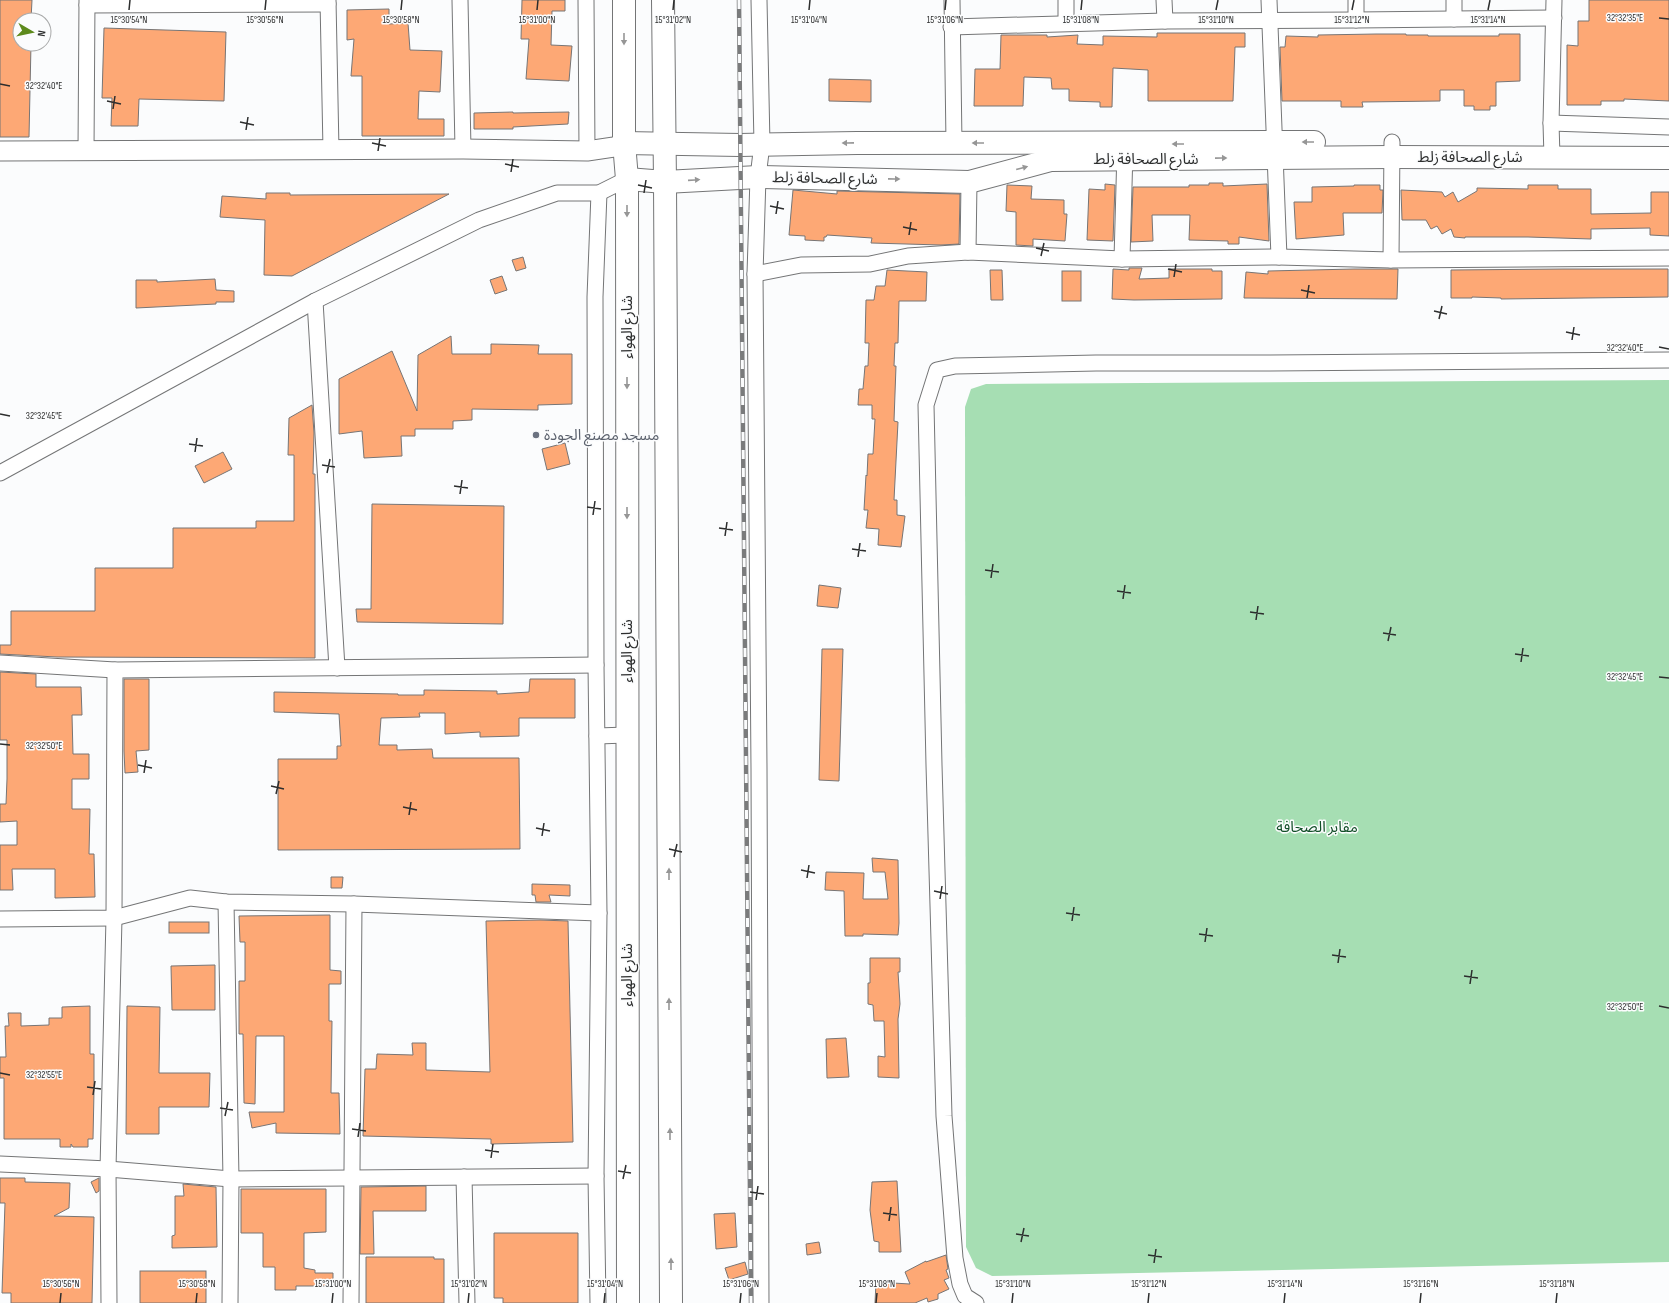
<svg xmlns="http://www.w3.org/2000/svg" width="1669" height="1303" font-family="'Sofia Sans Condensed','Noto Sans Arabic',sans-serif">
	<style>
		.green { fill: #a6deb3 }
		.building { fill: #fda875; stroke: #777575 }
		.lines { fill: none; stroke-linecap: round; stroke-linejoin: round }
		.minor-casing { stroke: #747576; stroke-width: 17 }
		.tertiary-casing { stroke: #747576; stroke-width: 21 }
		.trunk-casing { stroke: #747576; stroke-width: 24 }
		.minor { stroke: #fff; stroke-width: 15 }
		.tertiary { stroke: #fff; stroke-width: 19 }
		.trunk { stroke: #fff; stroke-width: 22 }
		.rail-casing { stroke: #7a7b7c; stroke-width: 4.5 }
		.rail { stroke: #fbfcfd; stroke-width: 3; stroke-dasharray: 9; stroke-linecap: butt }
		.oneway { fill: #969696 }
		.ticks { fill: none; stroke: #2d2e2e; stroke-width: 1.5 }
		.worship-dot { fill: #6b7280; stroke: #fbfcfd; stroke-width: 1.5 }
		.labels { text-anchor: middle; stroke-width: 3; stroke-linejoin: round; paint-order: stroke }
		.street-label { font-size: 15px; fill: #2d2e2e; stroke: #fbfcfd }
		.worship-label { font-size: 15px; fill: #5b616d; stroke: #fbfcfd; text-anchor: start }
		.park-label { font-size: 15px; fill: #124f28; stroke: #fbfcfd }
		.ticks-label { font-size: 10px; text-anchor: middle; fill: #2d2e2e; stroke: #fbfcfd; stroke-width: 3; stroke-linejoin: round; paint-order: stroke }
	</style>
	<rect width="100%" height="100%" fill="#fbfcfd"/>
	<path class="green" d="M1669,380V1262L992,1276L976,1268L966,1247L965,407L971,389L986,384Z"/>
	<g class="building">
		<path d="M0,0H32L31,20H20V44H31L29,137H0Z"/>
		<path d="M522,0H565V11H552L551,45L572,46L569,81L526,79L529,39H521Z"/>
		<path d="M1589,0H1669V101L1624,99V101H1601V105H1567V45L1578,46V21H1589Z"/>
		<path d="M389,9V24L408,23L410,50L442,51L440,92L419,91L418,119H444V136H362V76H351L354,39L347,40V10Z"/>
		<path d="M104,28L226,32L224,101L139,99L138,126H111L112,98H102Z"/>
		<path d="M1157,33H1245V47H1235L1233,101H1148V70L1113,68L1112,107H1100V102L1069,101V89H1052L1051,78L1024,77L1023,106H974L975,69H1000L1001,35H1047V37L1078,35L1077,44L1103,45V36L1157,37Z"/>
		<path d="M1376,34H1406V35H1428V36H1499V34H1520V81L1496,82V106H1490V110H1474V106H1464V90H1440V101L1362,102L1363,107H1341V101H1282L1280,47H1285L1286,36L1318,37V35Z"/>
		<path d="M829,79L871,80V102L829,101Z"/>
		<path d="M513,112V113L569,112L568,124L513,127V129H474V113Z"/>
		<path d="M1209,183H1223V186L1267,184L1269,241L1239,237V244H1228V241L1189,240L1190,215H1152L1153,241L1131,242L1133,187H1189V185H1209Z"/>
		<path d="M1105,184L1115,185L1113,241L1087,240L1089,189L1105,190Z"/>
		<path d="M1007,185L1032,186L1031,199L1064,200V214H1067L1065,241L1033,239V246L1016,245V212L1006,211Z"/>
		<path d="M1354,185H1380V190H1383L1382,213H1343L1344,235L1296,239L1294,202H1312V187L1354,186Z"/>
		<path d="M1528,185H1558V189H1591V214L1651,213V192H1669V236L1650,235V228L1591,229V239L1528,237H1465V238L1454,237L1451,229L1442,234L1437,226L1431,229L1426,220H1402L1401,190L1442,192L1445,197L1453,192L1458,202L1477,191V188L1528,189Z"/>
		<path d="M793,190L837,194V191L960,194L959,244L941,245L871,243L872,238L827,235L826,237H824V241L805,240V236L789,235Z"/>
		<path d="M266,193H290V195L449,194L292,276L264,275L265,220L220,217L222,196L266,199Z"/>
		<path d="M523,257L526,268L516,271L512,260Z"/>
		<path d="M1129,268H1142L1139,279L1169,278V269H1212V271H1222V299L1134,300L1112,299L1113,269L1129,270Z"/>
		<path d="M1354,269H1398L1397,299L1244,298L1246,272L1268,274V271Z"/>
		<path d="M1563,269H1668V297L1501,299V298L1472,297V298H1451V270Z"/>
		<path d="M887,270L927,272L926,301H899L898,343H895L894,366H896L894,421L898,422L894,500H897V515L905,516L901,547L878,545L879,529L866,528L868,510H864L866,475L867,476L868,454H873L875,419H872V405H858L859,389H863L865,366H868L869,343H865L866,300H874L876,286H885Z"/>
		<path d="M990,270H1002L1003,300H991Z"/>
		<rect x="1062" y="271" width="19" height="30"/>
		<path d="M502,276L507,290L495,294L490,280Z"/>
		<path d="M215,279L216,290L234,291V302H216V304L136,308V280H157V282Z"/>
		<path d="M451,336L452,354H491V344L539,345L538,354H572V404L538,405V410L472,409V420L453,421V429H415V436H401L402,456L364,458L362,431L339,434V379L392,351L417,411L418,355Z"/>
		<path d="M312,405L314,433L313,474H315V658L57,657L0,654V645H11V611H95V568H173V528H256V521H294V455H288L289,418Z"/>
		<path d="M565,443L570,464L547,470L542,449Z"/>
		<path d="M223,452L232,469L204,483L195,466Z"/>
		<path d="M372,504L504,506L503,624L357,622L356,609H371Z"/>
		<path d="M819,585L841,588L838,608L817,606Z"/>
		<path d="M822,649H843L839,781L819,780Z"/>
		<path d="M0,672L36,674V687H81L82,715H72L73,754H89V779H72V809H90L89,854H94L95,897L55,898V869H12L13,890H0V845H17V821L0,822V804H6L7,779V740H0Z"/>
		<path d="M124,679H149V750L136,751L138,772L125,773L124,751Z"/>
		<path d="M530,679H575V718H519V736L480,737V732L445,734V713H419L420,717L381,718L379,745H397V750L432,749L433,758H519L520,849L278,850V759H337V746H341L339,714L274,712V692L398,694V695H424V690L497,691V694L529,692Z"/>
		<path d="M872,858L898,860L899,923L898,935L863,934V936H845L844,891L825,890L826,872L864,873L863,899H888L885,872H873Z"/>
		<path d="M331,877H343L342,888H331Z"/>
		<path d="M532,884L570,885V896L549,895L551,902H536L535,895H532Z"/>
		<path d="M330,915V970L341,971V984H329V1021H332L331,1093H339L340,1134L276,1133V1123L252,1128L249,1112H284V1036H256L255,1104L244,1103L243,1034H239V981H245V942H240L239,916Z"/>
		<path d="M540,920L568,921L573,1142L491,1144V1139L363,1136L365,1069H376L377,1054L413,1055L412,1043H426V1070L490,1072L486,921Z"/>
		<rect x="169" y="922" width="40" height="11"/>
		<path d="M870,958H900V972H898L900,1004L898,1019L899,1078L878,1077V1056L885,1057L884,1021H874L873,1005L868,1004V983H870Z"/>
		<path d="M215,965V1010H172L171,966Z"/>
		<path d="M90,1006V1054H94V1091L93,1139H88V1147H73L71,1144V1147H60V1139H4V1078H0V1057H6L5,1026H9L8,1013H21V1026L49,1025V1018H62V1007Z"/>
		<path d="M127,1006L160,1007L159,1073H210L209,1107H159V1134H126Z"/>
		<path d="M846,1038L849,1077L827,1078L826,1039Z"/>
		<path d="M0,1178H25V1182L70,1183L69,1208L54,1216L94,1217L92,1303H11V1293H2L5,1203H0Z"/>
		<path d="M99,1178V1191L96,1193L91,1182Z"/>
		<path d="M897,1181L901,1252H879V1242L874,1241L870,1210L872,1182Z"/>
		<path d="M183,1184L216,1187L217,1247L172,1248V1236L175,1235V1196H184Z"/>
		<path d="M426,1186V1211H373L374,1254H360L361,1187Z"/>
		<path d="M241,1189H326V1232L304,1233V1268L315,1270V1273H333V1286H296V1290H275V1267H263V1233H241Z"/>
		<path d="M735,1213L737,1247L716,1249L714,1214Z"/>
		<path d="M494,1233H578V1303H503V1298H494Z"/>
		<path d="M819,1242L821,1253L807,1255L806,1244Z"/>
		<path d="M946,1255L948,1269L946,1270L949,1278L944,1280L949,1289L938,1294V1299L928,1302L927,1298L915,1303H875L876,1282L910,1284L905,1272L926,1261V1262Z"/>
		<path d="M366,1257H434V1259H444V1303H366Z"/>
		<path d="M745,1262L748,1274L729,1280L725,1268Z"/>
		<rect x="140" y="1271" width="66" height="32"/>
	</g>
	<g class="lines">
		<defs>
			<g id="minor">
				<path d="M328,0L331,150"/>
				<path d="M460,0L463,149"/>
				<path d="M586,0L587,151"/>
				<path d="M759,0L762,144L758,177L755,274L759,768L761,1303"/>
				<path d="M952,0L954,143"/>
				<path d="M1066,0V23"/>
				<path d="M1164,0L1165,21"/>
				<path d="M1269,0L1279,257"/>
				<path d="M1356,0V20"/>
				<path d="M1454,0V19"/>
				<path d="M87,5L328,4"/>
				<path d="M951,27L1165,21L1356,20L1554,18"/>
				<path d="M1551,123L1669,127"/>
				<path d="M86,151L87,0"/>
				<path d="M1552,157L1551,123L1554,0"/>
				<path d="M968,252L969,182"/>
				<path d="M1122,259L1125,150"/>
				<path d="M1391,260L1392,142"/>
				<path d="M755,274L801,265L870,264L908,256L968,252L1122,259L1279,257L1391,260L1669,258"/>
				<path d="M315,301L337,668"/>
				<path d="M0,473L315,301L479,220L557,193H599L627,179"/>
				<path d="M0,663L115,670L596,665"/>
				<path d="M597,736L627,735"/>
				<path d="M226,902L231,1179L230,1303"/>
				<path d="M0,919L114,918L190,898L226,902L354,904L599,913"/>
				<path d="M0,1164L108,1169L231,1179L596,1176"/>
				<path d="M464,1177L467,1303"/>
				<path d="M109,1303L108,1169L114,918L115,670"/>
				<path d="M351,1303L354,904"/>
				<path d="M598,1303L596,1176L599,913L596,665L595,297L599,193"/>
				<path d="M976,1303L965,1296L960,1284L955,1258L944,1116L934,765L926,405L937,370L955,366L1096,363H1268L1669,360"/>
			</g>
			<path id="tertiary" d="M0,151L463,149L587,151L614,147L624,143"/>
			<g id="trunk">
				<path d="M624,0V143L627,179L628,1303"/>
				<path d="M663,0L665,182L671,1303"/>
				<path d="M624,143L740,145L857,143L1314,142"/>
				<path d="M627,179L665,182L758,177L969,182L1051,160L1392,157L1669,158"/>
			</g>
		</defs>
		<use href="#minor" class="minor-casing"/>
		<use href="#tertiary" class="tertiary-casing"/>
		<use href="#trunk" class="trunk-casing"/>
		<use href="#minor" class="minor"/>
		<use href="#tertiary" class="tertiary"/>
		<use href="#trunk" class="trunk"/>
		<defs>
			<path id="rail" d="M739,0L751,1303"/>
		</defs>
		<use href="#rail" class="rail-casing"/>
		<use href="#rail" class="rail"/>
	</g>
	<defs><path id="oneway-solid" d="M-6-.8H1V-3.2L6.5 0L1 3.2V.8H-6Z"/></defs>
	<g class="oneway">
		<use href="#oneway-solid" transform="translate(624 39) rotate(90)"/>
		<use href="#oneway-solid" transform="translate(1308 142) rotate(180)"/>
		<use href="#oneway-solid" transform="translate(848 143) rotate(179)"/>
		<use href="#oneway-solid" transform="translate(978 143) rotate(-180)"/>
		<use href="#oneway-solid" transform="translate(1178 144) rotate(-180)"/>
		<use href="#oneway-solid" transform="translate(1221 158) rotate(-1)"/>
		<use href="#oneway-solid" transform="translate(1022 168) rotate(-15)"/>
		<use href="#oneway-solid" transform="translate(894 179) rotate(1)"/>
		<use href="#oneway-solid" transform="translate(694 180) rotate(-4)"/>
		<use href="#oneway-solid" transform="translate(627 211) rotate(90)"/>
		<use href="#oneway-solid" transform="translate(627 383) rotate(90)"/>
		<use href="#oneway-solid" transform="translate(627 513) rotate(90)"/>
		<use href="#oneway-solid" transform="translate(669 874) rotate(-90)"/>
		<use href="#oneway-solid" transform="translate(669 1004) rotate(-90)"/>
		<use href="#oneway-solid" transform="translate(670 1134) rotate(-90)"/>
		<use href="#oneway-solid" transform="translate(671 1264) rotate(-90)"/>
	</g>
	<path class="ticks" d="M129,10L130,0M265,10L266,0M401,10L402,0M537,10L538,0M673,10L674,0M809,10L810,0M945,10L946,0M1081,10L1082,0M1216,10L1218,0M1352,10L1354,0M1488,10L1490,0M1659,18L1669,19M0,84L10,86M107,101L121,104M113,109L115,96M240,122L254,125M246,130L248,117M372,143L386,146M378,151L380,138M505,164L519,167M511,172L513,159M638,185L652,188M644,193L646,180M770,206L784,209M776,214L778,201M903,227L917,230M909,235L911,222M1036,248L1049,251M1041,256L1044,243M1168,269L1182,272M1174,277L1176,264M1301,290L1315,293M1307,298L1309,285M1434,311L1447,314M1439,319L1442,306M1566,332L1580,335M1572,340L1574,327M1659,347L1669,349M0,414L10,416M189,444L203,446M195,452L197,438M322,465L335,467M327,473L330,459M454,486L468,488M460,494L462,480M587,507L601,509M593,515L595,501M719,528L733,530M725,536L727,522M852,549L866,551M858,557L860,543M985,570L999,572M991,578L993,564M1117,591L1131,593M1123,599L1125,585M1250,612L1264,614M1256,620L1258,606M1383,633L1396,635M1388,641L1391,627M1515,654L1529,656M1521,662L1523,648M1659,677L1669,678M0,744L10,745M138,765L152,768M144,773L146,760M271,786L284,789M276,794L279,781M403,807L417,810M409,815L411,802M536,828L550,831M542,836L544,823M669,849L682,852M674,857L677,844M801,870L815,873M807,878L809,865M934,891L948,894M940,899L942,886M1066,913L1080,915M1072,921L1074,907M1199,934L1213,936M1205,942L1207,928M1332,955L1346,957M1338,963L1340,949M1464,976L1478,978M1470,984L1472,970M1659,1006L1669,1008M0,1073L10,1075M87,1087L101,1089M93,1095L95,1081M220,1108L233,1110M225,1116L228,1102M352,1129L366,1131M358,1137L360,1123M485,1150L499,1152M491,1158L493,1144M618,1171L631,1173M623,1179L626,1165M750,1192L764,1194M756,1200L758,1186M883,1213L897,1215M889,1221L891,1207M1016,1234L1029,1236M1021,1242L1024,1228M1148,1255L1162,1257M1154,1263L1156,1249M60,1303L61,1293M196,1303L197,1293M332,1303L333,1293M468,1303L469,1293M604,1303L605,1293M740,1303L741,1293M876,1303L877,1293M1012,1303L1013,1293M1148,1303L1149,1293M1284,1303L1285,1293M1420,1303L1421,1293M1556,1303L1557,1293"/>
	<circle class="worship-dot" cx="536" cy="435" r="4"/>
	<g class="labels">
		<g class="street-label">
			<text x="1470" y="162">شارع الصحافة زلط</text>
			<text x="1146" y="164">شارع الصحافة زلط</text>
			<text transform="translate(825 178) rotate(1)" y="5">شارع الصحافة زلط</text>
			<text transform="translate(627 327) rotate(-90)" y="5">شارع الهواء</text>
			<text transform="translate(627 651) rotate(-90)" y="5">شارع الهواء</text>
			<text transform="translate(627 975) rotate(-90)" y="5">شارع الهواء</text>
		</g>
		<g class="worship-label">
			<text x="544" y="440">مسجد مصنع الجودة</text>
		</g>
		<g class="park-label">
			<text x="1317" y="832">مقابر الصحافة</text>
		</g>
	</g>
	<g class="ticks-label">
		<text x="1625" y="21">32°32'35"E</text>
		<text x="265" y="23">15°30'56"N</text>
		<text x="401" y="23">15°30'58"N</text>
		<text x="537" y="23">15°31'00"N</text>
		<text x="673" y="23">15°31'02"N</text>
		<text x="809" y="23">15°31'04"N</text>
		<text x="1081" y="23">15°31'08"N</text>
		<text x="1216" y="23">15°31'10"N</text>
		<text x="1352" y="23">15°31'12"N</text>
		<text x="1488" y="23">15°31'14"N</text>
		<text x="129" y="23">15°30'54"N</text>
		<text x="945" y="23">15°31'06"N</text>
		<text x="44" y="89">32°32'40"E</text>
		<text x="1625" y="351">32°32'40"E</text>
		<text x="44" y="419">32°32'45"E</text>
		<text x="1625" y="680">32°32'45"E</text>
		<text x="44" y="749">32°32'50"E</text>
		<text x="1625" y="1010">32°32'50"E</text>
		<text x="44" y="1078">32°32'55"E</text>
		<text x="61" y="1287">15°30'56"N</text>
		<text x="197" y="1287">15°30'58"N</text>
		<text x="333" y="1287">15°31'00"N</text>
		<text x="469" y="1287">15°31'02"N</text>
		<text x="605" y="1287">15°31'04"N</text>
		<text x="741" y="1287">15°31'06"N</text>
		<text x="877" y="1287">15°31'08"N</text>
		<text x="1013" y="1287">15°31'10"N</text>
		<text x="1149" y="1287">15°31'12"N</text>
		<text x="1285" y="1287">15°31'14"N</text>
		<text x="1421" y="1287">15°31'16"N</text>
		<text x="1557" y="1287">15°31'18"N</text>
	</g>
	<g transform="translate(32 32) rotate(99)"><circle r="19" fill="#fbfcfd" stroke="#a9aaaa"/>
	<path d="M0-3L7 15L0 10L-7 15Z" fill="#5d8a1c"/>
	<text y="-6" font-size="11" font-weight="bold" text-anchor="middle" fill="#2d2e2e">N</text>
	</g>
</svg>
